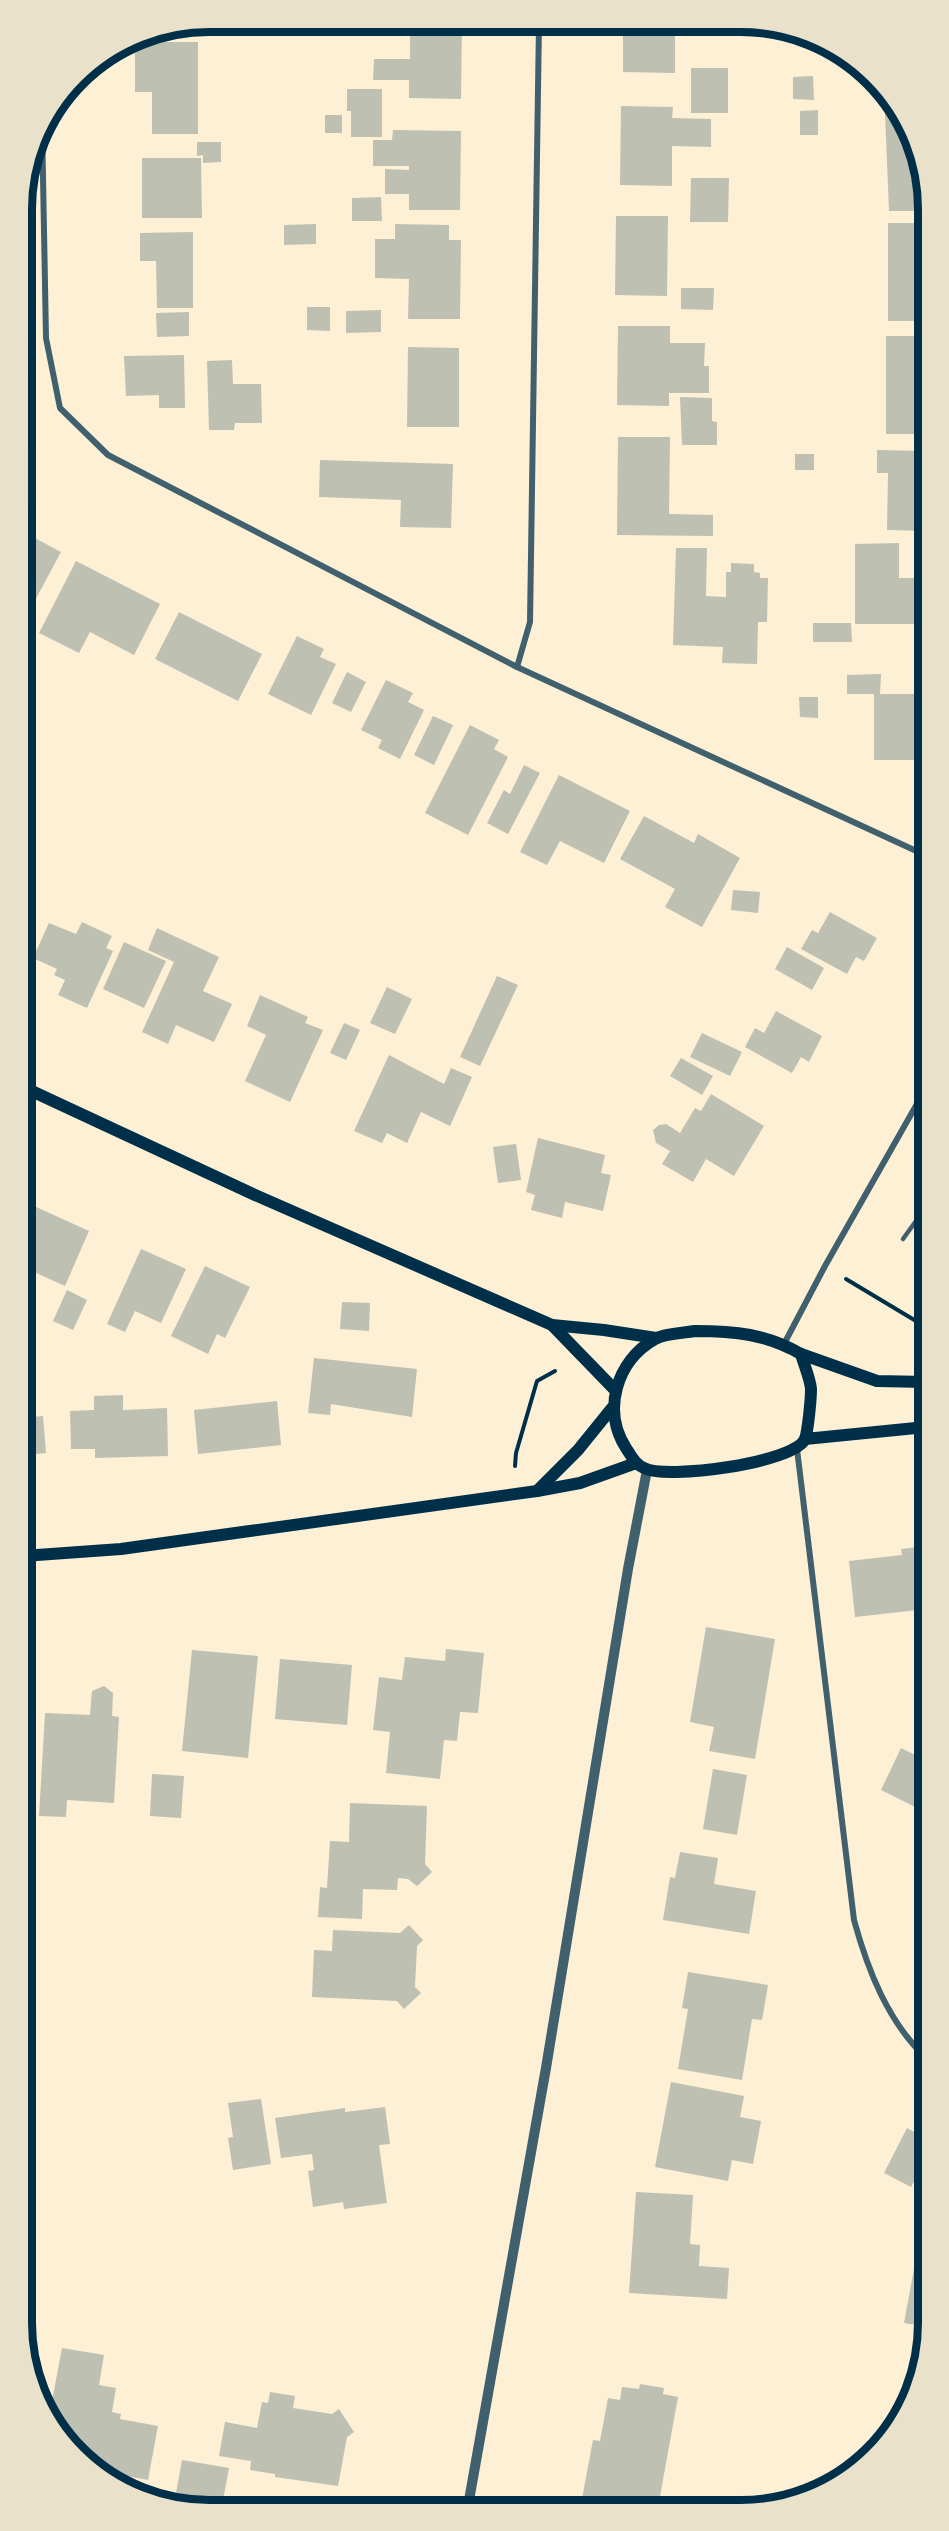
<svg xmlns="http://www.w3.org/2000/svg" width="949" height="2531" font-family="'PT Sans Narrow',sans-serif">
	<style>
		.building { fill: #bec0b2 }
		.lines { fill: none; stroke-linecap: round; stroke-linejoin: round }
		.path { stroke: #003049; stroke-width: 4 }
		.service { stroke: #3f606c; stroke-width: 4.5 }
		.minor { stroke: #3f606c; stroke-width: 6 }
		.tertiary { stroke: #3f606c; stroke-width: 10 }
		.secondary { stroke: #003049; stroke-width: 12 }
		.rim { fill: none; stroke: #003049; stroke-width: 8 }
	</style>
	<rect width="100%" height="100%" fill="#fdf0d5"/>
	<g class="building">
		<path d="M410,22L462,23L461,99L409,98V80H373L374,59H410Z"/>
		<path d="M623,24H717V34L675,33V73L623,72Z"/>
		<path d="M135,42H198V134H152V92H135Z"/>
		<rect x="691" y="68" width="37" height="45"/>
		<path d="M813,76L814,100L793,99V77Z"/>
		<path d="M347,89H382V137H351V111H347Z"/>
		<path d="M621,106L673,107L672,118L711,119V147L672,146V186L620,185Z"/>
		<path d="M818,110V135H800V111Z"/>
		<path d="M885,113H901L903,115L924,172V211H889Z"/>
		<rect x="325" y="115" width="17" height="18"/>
		<path d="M393,130L461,131L460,210H409V194H385V169L409,170V166H373V140H392Z"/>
		<path d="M197,142H221V162L203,163V155L197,156Z"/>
		<path d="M142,158H201L202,218H142Z"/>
		<path d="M691,178H729L728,222H690Z"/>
		<path d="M381,197L382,221H352V198Z"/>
		<path d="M616,216H668L667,296L615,295Z"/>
		<path d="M888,223H924L925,321H888Z"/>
		<path d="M316,224V244L284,245V225Z"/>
		<path d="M395,224L449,225V240H461L460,319H408L409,279L375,278V239H395Z"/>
		<path d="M193,232V308H157L156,261H140V233Z"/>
		<path d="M681,288H714L713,310L681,309Z"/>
		<path d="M307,307H330V331L307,330Z"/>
		<path d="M381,310V332L346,333V311Z"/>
		<path d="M189,312V336L157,337L156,313Z"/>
		<path d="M618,326H670V343H705L704,366H709V393H669V406L617,405Z"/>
		<rect x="886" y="336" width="39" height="98"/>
		<path d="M408,347L459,348V427H407Z"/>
		<path d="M184,355L185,408H159V395L126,396L124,356Z"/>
		<path d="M232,360L233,384H261L262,423H235L234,430H209L207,361Z"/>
		<path d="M680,397L712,398V421L717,422V445H682Z"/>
		<path d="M618,437H670L669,514L713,515V536L617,535Z"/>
		<path d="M877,450L925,451V531L887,530L888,473H877Z"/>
		<rect x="795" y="454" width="19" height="16"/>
		<path d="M320,460L453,464L451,528L400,527L401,500L319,497Z"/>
		<path d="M22,531L61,552L25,619L22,618Z"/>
		<path d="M899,543V578H925V624H855V544Z"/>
		<path d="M676,548H707L706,596L726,597V572H731V563L754,564V572L760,573V578H768L767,622H758L757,664L722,663L723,647L673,645Z"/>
		<path d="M76,561L160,604L134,655L90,632L79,653L39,633Z"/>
		<path d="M179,612L262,654L238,701L155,659Z"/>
		<path d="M813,623H851L852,642H813Z"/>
		<path d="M297,636L324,649L320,657L336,664L311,715L268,694Z"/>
		<path d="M347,672L366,682L351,712L332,703Z"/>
		<path d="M881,674L880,694H925V760H874V694H847V675Z"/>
		<path d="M386,680L413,693L408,702L424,710L400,759L378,748L382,740L361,730Z"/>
		<path d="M799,697H818V718L800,717Z"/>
		<path d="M433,716L453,725L434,765L414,755Z"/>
		<path d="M470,725L499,740L494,749L508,757L468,835L425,813Z"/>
		<path d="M524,765L540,773L508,834L487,823L504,790L510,794Z"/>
		<path d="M559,775L630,811L604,863L560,841L547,865L520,852Z"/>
		<path d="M644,816L694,843L698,834L740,858L702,927L665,907L675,889L620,859Z"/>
		<path d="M22,861L30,872L22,891Z"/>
		<path d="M733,890L760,892L758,913L731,910Z"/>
		<path d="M830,912L877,938L864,961L856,957L847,974L801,949L812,930L818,933Z"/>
		<path d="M82,922L112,936L106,948L113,951L87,1008L58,995L65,980L54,975L57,969L33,958L49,923L76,934Z"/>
		<path d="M157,928L219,957L203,991L232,1004L214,1042L176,1025L168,1044L142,1032L174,962L148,950Z"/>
		<path d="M124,942L166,961L144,1008L103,989Z"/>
		<path d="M787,947L824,968L812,990L775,969Z"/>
		<path d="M497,976L518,985L480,1066L460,1057Z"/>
		<path d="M387,987L412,999L395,1034L370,1023Z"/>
		<path d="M260,995L308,1017L305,1023L323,1030L290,1102L245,1081L266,1035L247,1026Z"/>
		<path d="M776,1011L822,1036L809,1062L801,1057L792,1073L745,1047L755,1028L764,1033Z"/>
		<path d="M344,1023L360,1030L346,1060L330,1053Z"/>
		<path d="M702,1033L742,1052L730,1076L690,1057Z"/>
		<path d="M389,1055L444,1084L451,1068L472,1077L450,1126L421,1112L407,1143L387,1133L382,1143L354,1131Z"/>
		<path d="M681,1058L713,1076L702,1095L670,1076Z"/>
		<path d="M711,1094L764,1126L734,1176L706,1159L693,1182L662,1164L670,1151L656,1143L653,1130L659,1125L666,1124L680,1133L695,1108L701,1111Z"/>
		<path d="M538,1138L605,1155L601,1173L611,1175L603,1211L565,1202L562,1218L531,1210L535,1195L526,1192Z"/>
		<path d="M516,1144L521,1180L498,1183L493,1147Z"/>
		<path d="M23,1201L89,1231L65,1286L23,1267Z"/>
		<path d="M141,1249L186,1269L161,1323L135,1311L125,1332L107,1324Z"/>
		<path d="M205,1266L250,1287L225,1338L217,1334L208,1354L171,1336Z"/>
		<path d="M67,1290L87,1300L73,1330L53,1321Z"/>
		<path d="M342,1302L370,1303L369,1331L340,1329Z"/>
		<path d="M314,1358L417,1369L412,1417L331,1404L330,1415L308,1413Z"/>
		<path d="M123,1395V1410L167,1408L168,1456L95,1458V1449H71L70,1411L94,1410V1396Z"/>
		<path d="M277,1401L281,1445L198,1454L194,1410Z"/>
		<path d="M43,1416L46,1453L23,1455V1418Z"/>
		<path d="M926,1546L927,1609L855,1617L849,1561L902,1555L901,1549Z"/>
		<path d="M706,1627L775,1639L755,1759L709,1751L714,1727L690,1722Z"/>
		<path d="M927,1644V1688H922L920,1645Z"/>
		<path d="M446,1649L484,1653L478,1713L460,1712L457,1741L444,1740L440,1779L386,1773L390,1732L373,1730L379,1677L402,1680L405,1657L445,1661Z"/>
		<path d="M192,1650L258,1656L248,1758L182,1751Z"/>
		<path d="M280,1659L352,1665L347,1725L275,1719Z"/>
		<path d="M104,1686L113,1693L112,1716L119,1717L114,1803L67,1800L66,1817L39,1816L45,1713L90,1715L92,1691Z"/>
		<path d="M901,1748L927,1761V1813L881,1790Z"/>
		<path d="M713,1769L747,1775L737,1835L703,1829Z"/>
		<path d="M152,1774L184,1776L181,1818L150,1816Z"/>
		<path d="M350,1803L427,1806L425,1864L432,1872L417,1886L408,1879L398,1878L397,1890L363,1889L362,1919L318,1917L320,1887L327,1888L330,1841L349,1842Z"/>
		<path d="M680,1852L718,1858L714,1884L756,1891L749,1934L663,1920L670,1877L675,1878Z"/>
		<path d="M409,1925L423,1940L417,1946L415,1987L421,1993L404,2009L397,2001L312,1997L314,1950L332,1951L333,1930L400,1933Z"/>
		<path d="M688,1972L768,1985L762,2020L752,2019L742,2080L678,2069L688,2009L682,2008Z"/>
		<path d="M671,2082L744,2096L740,2117L761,2121L753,2164L732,2160L728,2181L655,2167Z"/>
		<path d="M261,2099L271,2164L233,2170L228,2138L233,2137L228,2103Z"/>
		<path d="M385,2107L390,2144L379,2145L387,2203L344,2209L343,2202L313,2207L308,2171L314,2170L312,2154L281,2158L275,2118L345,2108V2112Z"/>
		<path d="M907,2128L927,2139V2157L911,2187L884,2173Z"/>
		<path d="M636,2192L693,2195L690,2244L700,2245L699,2266L729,2268L727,2299L629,2293Z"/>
		<path d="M916,2258L928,2260V2327L904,2323Z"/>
		<path d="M62,2348L104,2355L99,2385L116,2388L112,2412L121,2414L120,2419L158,2426L148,2480L110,2473L109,2479L76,2455L46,2416L42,2405L43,2399L52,2401Z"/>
		<path d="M640,2384L664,2388L663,2394L678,2397L659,2502L666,2506H596L581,2504L593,2440L600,2441L608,2398L620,2400L622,2387L639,2389Z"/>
		<path d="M270,2392L295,2396L293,2408L332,2414L339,2409L354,2432L347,2437L338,2486L275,2477V2474L250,2470L251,2461L219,2456L225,2422L257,2428L262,2402L268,2403Z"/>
		<path d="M182,2460L229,2468L222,2506L174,2504Z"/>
	</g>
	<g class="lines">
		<g class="path">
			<path d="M846,1279L926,1327"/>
			<path d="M515,1466L516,1453L537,1381L555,1371"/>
		</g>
		<g class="service">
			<path d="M919,1101L926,1104"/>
			<path d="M903,1239L926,1207"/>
		</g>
		<g class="minor">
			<path d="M42,123L46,338L60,408L108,455L517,667L925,855"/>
			<path d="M517,667L530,622L539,23"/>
			<path d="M784,1344L825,1266L926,1088"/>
			<path d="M797,1449L854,1920C868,1971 888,2022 927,2059"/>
		</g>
		<path class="tertiary" d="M468,2506L546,2068L628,1569L647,1470"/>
		<g class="secondary">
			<path d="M23,1087L255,1195L552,1325L604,1330L656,1338"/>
			<path d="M552,1325L615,1390"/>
			<path d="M695,1331C735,1331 766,1334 801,1354C804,1365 810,1378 811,1389C811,1399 808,1431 805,1439C794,1463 666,1480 644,1468C635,1464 632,1457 626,1448C602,1411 616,1361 655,1339C665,1333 684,1333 695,1331Z"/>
			<path d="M801,1354L877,1381L926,1382"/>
			<path d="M805,1439L926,1427"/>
			<path d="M537,1491L578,1450L612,1408"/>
			<path d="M23,1556L121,1549L537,1491L580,1483L636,1463"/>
		</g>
	</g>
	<path d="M0 0H949V2531H0ZM209 32H741A177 177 0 0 1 918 209V2323A177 177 0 0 1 741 2500H209A177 177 0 0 1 32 2323V209A177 177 0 0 1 209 32Z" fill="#e9e1ca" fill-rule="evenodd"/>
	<path class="rim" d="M209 32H741A177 177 0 0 1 918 209V2323A177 177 0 0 1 741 2500H209A177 177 0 0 1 32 2323V209A177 177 0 0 1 209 32Z"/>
</svg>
